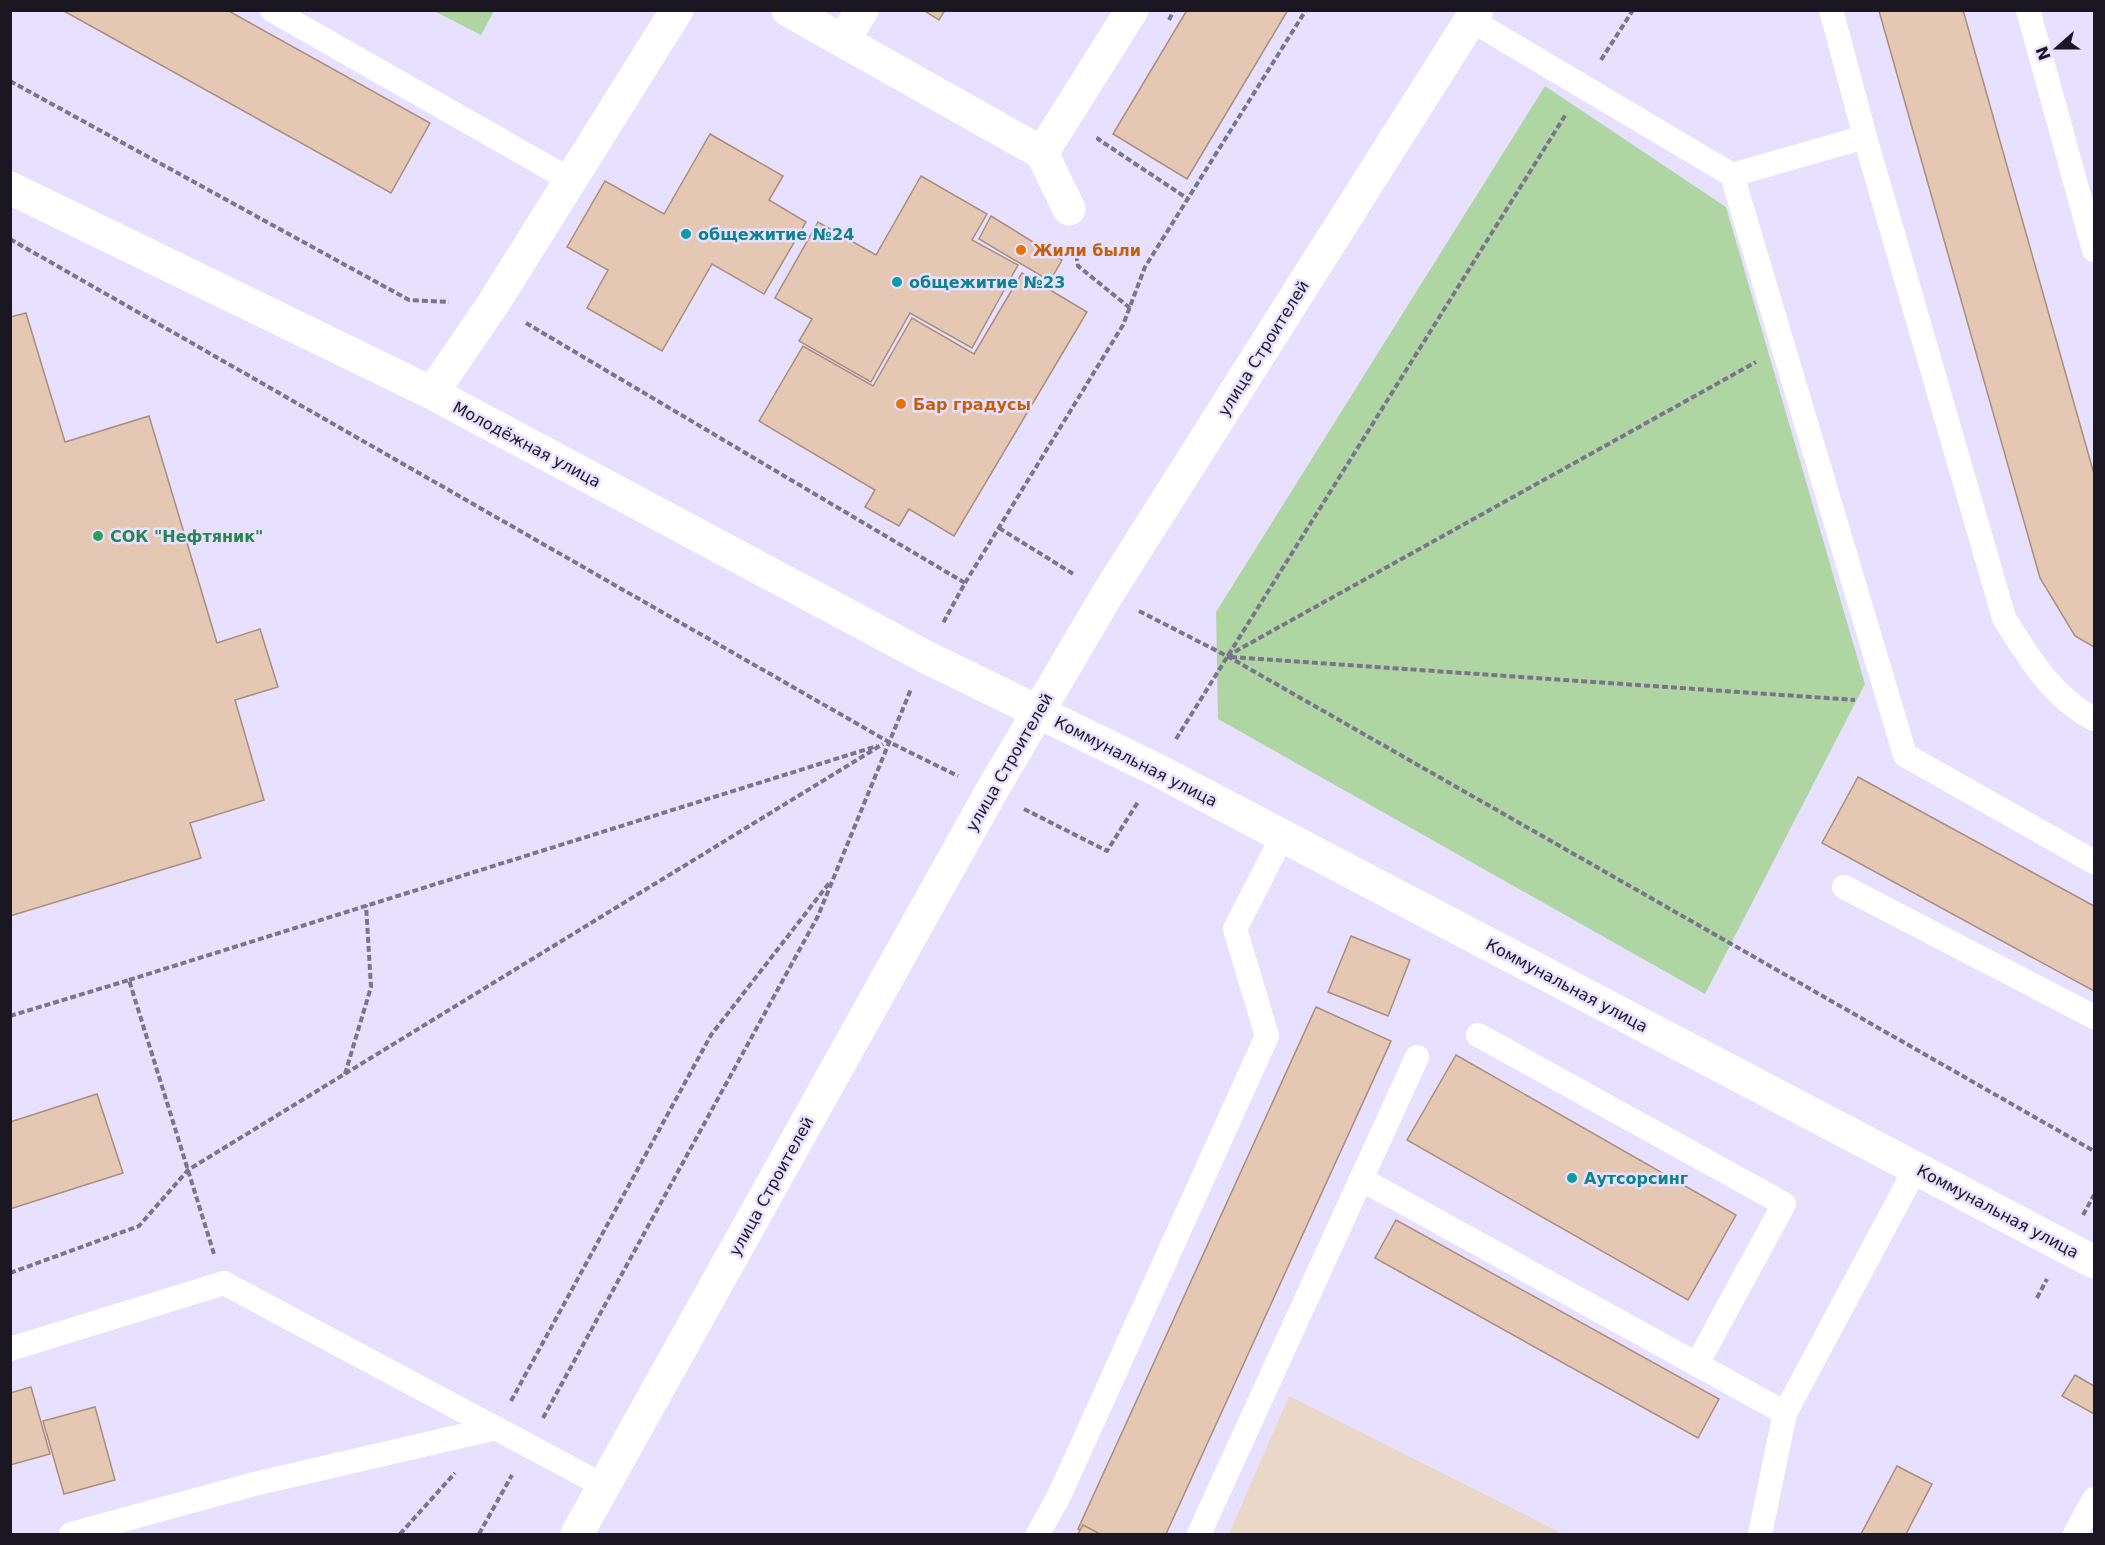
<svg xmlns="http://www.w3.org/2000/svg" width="2105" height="1545" font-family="'DejaVu Sans',sans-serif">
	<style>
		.industrial { fill: #e9d8c7 }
		.green { fill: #afd6a2 }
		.building { fill: #e5c8b4; stroke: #a98e7b; stroke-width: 1.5 }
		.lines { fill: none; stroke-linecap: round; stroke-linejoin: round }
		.path { stroke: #7a758a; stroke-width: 4; stroke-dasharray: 6 3; stroke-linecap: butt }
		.lane { stroke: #fff; stroke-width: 24 }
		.street { stroke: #fff; stroke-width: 33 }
		.secondary { stroke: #fff; stroke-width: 33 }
		.culture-dot { fill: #0f9aa8; stroke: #e7e0ff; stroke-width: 2 }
		.food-dot { fill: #e8710a; stroke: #e7e0ff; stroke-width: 2 }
		.leisure-dot { fill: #2e9e5b; stroke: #e7e0ff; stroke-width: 2 }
		.labels { text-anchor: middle; stroke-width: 5; stroke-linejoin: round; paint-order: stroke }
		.culture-label { font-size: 16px; font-weight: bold; fill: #0d838f; stroke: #e7e0ff; text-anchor: start }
		.food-label { font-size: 16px; font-weight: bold; fill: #c56008; stroke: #e7e0ff; text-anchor: start }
		.street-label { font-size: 16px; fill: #1a1722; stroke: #e7e0ff }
		.leisure-label { font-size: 16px; font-weight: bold; fill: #27864d; stroke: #e7e0ff; text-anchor: start }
	</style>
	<rect width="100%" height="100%" fill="#e7e0ff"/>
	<path class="industrial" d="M1289,1396L1563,1534H1229Z"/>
	<g class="green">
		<path d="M434,11H494L481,35Z"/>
		<path d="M1545,86L1726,207L1865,684L1705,994L1218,719L1216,612Z"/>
	</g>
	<g class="building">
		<path d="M62,10H227L430,123L391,193Z"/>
		<path d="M923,10H945L939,20Z"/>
		<path d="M1187,10H1288L1187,179L1113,134Z"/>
		<path d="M1963,10L2094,474V647L2075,636L2040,578L1879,11Z"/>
		<path d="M710,134L783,176L769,200L806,222L764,294L712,264L662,351L587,308L608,270L567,247L605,181L664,214Z"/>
		<path d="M921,176L987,214L972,240L1018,265L972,348L910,313L871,382L799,341L812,319L775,298L818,222L876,255Z"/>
		<path d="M991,216L1062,260L1050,281L979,239Z"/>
		<path d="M1022,273L1087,312L954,536L909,509L899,526L865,507L875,490L759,421L803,346L873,386L912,318L974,354Z"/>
		<path d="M26,313L65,442L149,416L217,643L260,629L278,687L235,700L264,800L190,823L201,858L10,916V317Z"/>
		<path d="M1858,777L2094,906V991L1822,843Z"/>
		<path d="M1351,936L1410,960L1388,1016L1328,992Z"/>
		<path d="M1316,1007L1391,1041L1166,1534H1090L1078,1529Z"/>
		<path d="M1456,1055L1736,1215L1688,1300L1407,1140Z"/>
		<path d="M97,1094L123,1173L10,1209V1122Z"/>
		<path d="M1396,1220L1719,1399L1698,1438L1375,1258Z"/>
		<path d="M2075,1375L2094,1386V1414L2062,1396Z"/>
		<path d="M31,1387L50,1454L10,1465V1393Z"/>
		<path d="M95,1407L115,1480L64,1494L43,1421Z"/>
		<path d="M1897,1466L1932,1484L1906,1534H1861Z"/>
		<path d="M1083,1525L1100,1534H1078Z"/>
	</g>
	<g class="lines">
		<g class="path">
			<path d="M1169,20L1174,10"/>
			<path d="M1601,60L1633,10"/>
			<path d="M10,81L409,300L449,302"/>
			<path d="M1099,137L1098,139L1188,199"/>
			<path d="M10,239L889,742L958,776"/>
			<path d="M1075,246L1078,266L1130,308"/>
			<path d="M526,323L965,583L943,623"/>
			<path d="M999,528L1075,575"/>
			<path d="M965,583L1123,325L1145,267L1306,10"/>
			<path d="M1139,611L1227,656L2094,1151"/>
			<path d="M1227,656L1756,362"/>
			<path d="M1231,657L1855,700"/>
			<path d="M1176,739L1566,114"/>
			<path d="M1024,809L1107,851L1138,802"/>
			<path d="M129,980L877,746"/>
			<path d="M10,1016L129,980L214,1254"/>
			<path d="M345,1074L371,987L366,905"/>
			<path d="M2083,1215L2094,1195"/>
			<path d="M10,1273L139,1226L188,1170L883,744"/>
			<path d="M2037,1298L2047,1279"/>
			<path d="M511,1401L711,1035L830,882"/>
			<path d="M543,1418L818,916L911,689"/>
			<path d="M400,1534L455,1473"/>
			<path d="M479,1534L512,1475"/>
		</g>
		<g class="lane">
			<path d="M272,10L572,181"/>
			<path d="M1831,10L1865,137L2004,618C2029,658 2052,697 2094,719"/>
			<path d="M2028,10L2094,250"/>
			<path d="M1471,20L1732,175L1865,137"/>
			<path d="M1732,175L1905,755L2094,862"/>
			<path d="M1844,887L2094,1017"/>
			<path d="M1478,1035L1784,1204L1697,1364"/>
			<path d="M1361,1179L1785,1413L1916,1168"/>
			<path d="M10,1349L224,1283L604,1486"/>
			<path d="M71,1534L254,1484L496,1428"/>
			<path d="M1038,1534L1059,1496L1267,1036L1235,929L1283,835"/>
			<path d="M1199,1534L1417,1057"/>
			<path d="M1760,1534L1785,1413"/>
			<path d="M2075,1534L2094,1499"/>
		</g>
		<g class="street">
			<path d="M788,10L1042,153L1132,10"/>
			<path d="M843,41L862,10"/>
			<path d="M1042,153L1069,209"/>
			<path d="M432,393L493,304L677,10"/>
		</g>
		<g class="secondary">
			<path d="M10,188L432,393L924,656L1157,770L2094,1262"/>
			<path d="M577,1534L991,792L1107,595L1477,10"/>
		</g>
	</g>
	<g class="culture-dot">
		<circle cx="686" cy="234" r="6"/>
		<circle cx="897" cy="282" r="6"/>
		<circle cx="1572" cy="1178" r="6"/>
	</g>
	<g class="food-dot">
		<circle cx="1021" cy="250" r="6"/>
		<circle cx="901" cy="404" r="6"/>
	</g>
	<circle class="leisure-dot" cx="98" cy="536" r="6"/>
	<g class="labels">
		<g class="culture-label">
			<text x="698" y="240">общежитие №24</text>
			<text x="909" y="288">общежитие №23</text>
			<text x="1584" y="1184">Аутсорсинг</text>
		</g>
		<g class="food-label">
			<text x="1033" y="256">Жили были</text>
			<text x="913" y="410">Бар градусы</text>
		</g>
		<g class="street-label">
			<text transform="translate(1263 348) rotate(-58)" y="6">улица Строителей</text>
			<text transform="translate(527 444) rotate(28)" y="6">Молодёжная улица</text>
			<text transform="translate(1136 761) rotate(27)" y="6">Коммунальная улица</text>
			<text transform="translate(1009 762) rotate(-60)" y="6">улица Строителей</text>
			<text transform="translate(1567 985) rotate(28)" y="6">Коммунальная улица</text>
			<text transform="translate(771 1186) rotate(-61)" y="6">улица Строителей</text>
			<text transform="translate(1998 1211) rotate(28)" y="6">Коммунальная улица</text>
		</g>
		<g class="leisure-label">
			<text x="110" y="542">СОК "Нефтяник"</text>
		</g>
	</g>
	<rect width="2105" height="1545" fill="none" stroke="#1a1722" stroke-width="24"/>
	<g transform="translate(2057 48) rotate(249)" stroke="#e7e0ff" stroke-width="4.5" paint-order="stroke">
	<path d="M0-4.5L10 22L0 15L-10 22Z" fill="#1a1722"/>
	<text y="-9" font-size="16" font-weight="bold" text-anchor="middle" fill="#1a1722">N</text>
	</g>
</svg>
